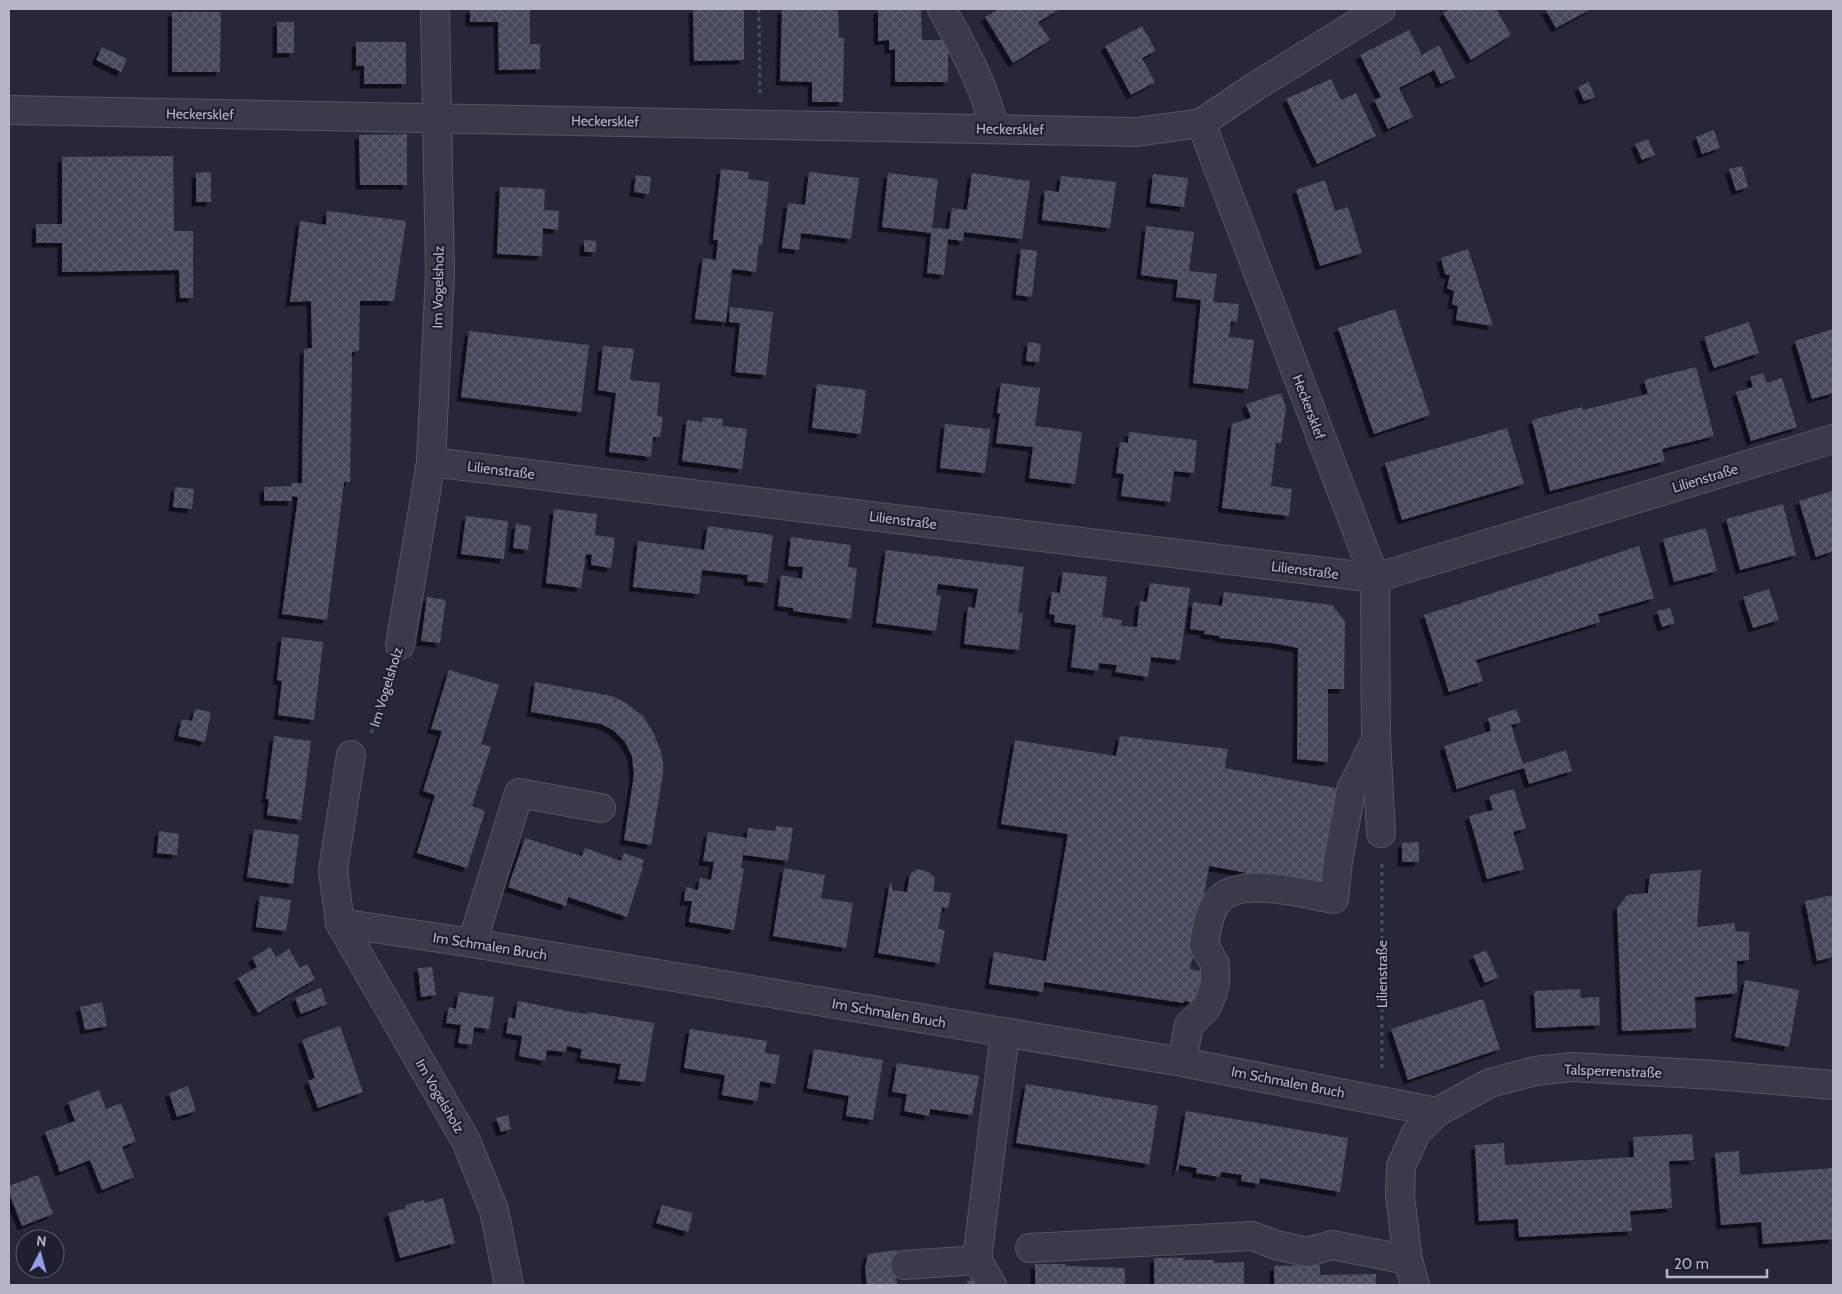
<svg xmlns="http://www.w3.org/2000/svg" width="1842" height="1294" font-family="Cabin,sans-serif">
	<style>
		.building { fill: url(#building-cross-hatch); filter: url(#shadow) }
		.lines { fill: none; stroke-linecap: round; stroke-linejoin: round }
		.minor-casing { stroke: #545664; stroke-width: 30 }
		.path { stroke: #475159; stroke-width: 3; stroke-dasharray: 4 4; stroke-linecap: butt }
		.minor { stroke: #393b49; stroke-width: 28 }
		.labels { text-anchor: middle; stroke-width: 4.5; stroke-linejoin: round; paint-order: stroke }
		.street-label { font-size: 14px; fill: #b4b6c5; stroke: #1e202e }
	</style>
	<defs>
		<pattern id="building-cross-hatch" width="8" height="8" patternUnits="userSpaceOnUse" patternTransform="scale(1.25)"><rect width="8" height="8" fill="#45475a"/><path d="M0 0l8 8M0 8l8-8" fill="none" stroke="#5d5f70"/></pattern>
		<filter id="shadow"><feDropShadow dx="-4.5" dy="4.5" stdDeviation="0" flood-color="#0009"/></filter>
	</defs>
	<rect width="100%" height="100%" fill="#262839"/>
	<g class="building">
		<path d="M470,9H530V44H540V69L499,70L498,22H470Z"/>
		<path d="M693,9H744V60L694,61Z"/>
		<path d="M782,9H838L839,38H844L843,102H812V82L780,81Z"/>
		<path d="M878,9H921L922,40H948V82H895V49L889,50V40L878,41Z"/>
		<path d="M999,9H1060L1038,22L1050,40L1013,63L985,17Z"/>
		<path d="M1450,9H1496L1511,35L1471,60L1443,13Z"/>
		<path d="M1545,9H1591L1556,28Z"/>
		<path d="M172,12H221L220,72H172Z"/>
		<rect x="277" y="22" width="17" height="31"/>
		<path d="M1142,26L1156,51L1142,58L1155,82L1131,95L1105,46Z"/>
		<path d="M1409,30L1422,55L1439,45L1455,77L1441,84L1434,70L1399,88L1413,117L1388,129L1374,100L1381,97L1360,55Z"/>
		<path d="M356,42H406V84H364V66H356Z"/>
		<path d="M102,47L127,59L121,72L96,60Z"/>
		<path d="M1331,79L1341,100L1356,93L1376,136L1317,164L1286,99Z"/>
		<path d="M1589,82L1595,97L1584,101L1578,87Z"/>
		<path d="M1714,130L1720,148L1702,154L1696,137Z"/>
		<path d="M407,134V185H360L359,135Z"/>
		<path d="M1648,139L1655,155L1642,160L1635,144Z"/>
		<path d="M173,156L174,231H193V298H180L179,270L62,272V243H36V224H62V157Z"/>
		<path d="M1742,166L1748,187L1736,191L1729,169Z"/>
		<path d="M721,169L749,172L748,179L769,182L762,245H759L756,272L732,269L726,322L695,319L703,258L716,260L718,240H713Z"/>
		<path d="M211,172V202H196V173Z"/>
		<path d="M809,172L859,178L851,239L801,233L799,250L782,248L788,203L805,205Z"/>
		<path d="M888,173L938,179L932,228L949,229L952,208L967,210L972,173L1030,181L1022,239L964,232L963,241L948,239L944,275L927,273L931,233L882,227Z"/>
		<path d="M1153,174L1188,178L1184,207L1150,203Z"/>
		<path d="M636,175L651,177L649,194L634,192Z"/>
		<path d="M1061,176L1116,182L1110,228L1042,220L1045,190L1059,192Z"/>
		<path d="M1325,180L1335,211L1348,207L1362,253L1320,266L1296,190Z"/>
		<path d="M500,187L545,189L544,210L559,211L558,230L543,228L542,256L497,254Z"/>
		<path d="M327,211L406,221L394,301H360L359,351L352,352L350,482H344L327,620L282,614L298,497L292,496V501H264V487L292,486L291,483H302L304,349L312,348L311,301L290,302L300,221L326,225Z"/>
		<path d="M1146,226L1194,232L1189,271L1217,274L1213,302L1239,304L1237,322L1231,321L1229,337L1254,340L1248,389L1193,383L1201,300L1176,297L1178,280L1141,275Z"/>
		<path d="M584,240L596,241V252H584Z"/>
		<path d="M1021,249L1037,251L1032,297L1016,295Z"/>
		<path d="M1468,249L1493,326L1456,320L1458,306L1452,304L1454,291L1447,288L1450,275L1445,274L1441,258Z"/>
		<path d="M730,307L773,312L766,375L735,372L740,323L729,322Z"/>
		<path d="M1395,309L1430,415L1374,434L1338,328Z"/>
		<path d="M1749,322L1759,353L1714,368L1704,337Z"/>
		<path d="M1833,329V393L1812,399L1795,341Z"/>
		<path d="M469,331L589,345L581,412L461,397Z"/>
		<path d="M1028,342L1041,344L1039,362L1026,361Z"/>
		<path d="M603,346L634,349L630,380L660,383L657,416L663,417L660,437H653L651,457L609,452L616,393L598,390Z"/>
		<path d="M1696,367L1714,436L1662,449L1665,461L1550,491L1532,420L1582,407L1583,410L1648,394L1644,380Z"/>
		<path d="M1763,373L1767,383L1782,378L1797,427L1751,441L1736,392L1753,387L1750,377Z"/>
		<path d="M1001,383L1040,388L1035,426L1082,432L1075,484L1029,478L1033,447L996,443L1000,414L997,413Z"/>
		<path d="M817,384L866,390L861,434L812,428Z"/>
		<path d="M1281,393L1286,408L1281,443H1276L1271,486L1292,489L1289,516L1222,508L1232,424L1251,418L1246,404Z"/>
		<path d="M703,417L723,419L722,426L747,429L742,469L682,461L687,420L702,422Z"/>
		<path d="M945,424L990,429L985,473L940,468Z"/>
		<path d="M1507,428L1524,484L1402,520L1385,463Z"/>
		<path d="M1129,432L1197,440L1194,473L1174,471L1170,502L1121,496L1124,474L1116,473L1120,442L1128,443Z"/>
		<path d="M175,487L194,489L192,509L173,507Z"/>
		<path d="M1833,491V551L1816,557L1799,501Z"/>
		<path d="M1783,504L1796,555L1740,570L1726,519Z"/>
		<path d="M554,509L597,514L595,535L615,538L611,568L591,565L592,555L586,554L581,588L546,583Z"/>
		<path d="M466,516L508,521L504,559L461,554Z"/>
		<path d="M516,524L531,526L528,550L513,548Z"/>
		<path d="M708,526L773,535L767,583L747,581L748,575L702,570L699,594L633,587L638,541L704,550Z"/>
		<path d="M1706,528L1717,571L1674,582L1663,539Z"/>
		<path d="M791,537L851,545L848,567L857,568L851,619L793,611V608L778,606L781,575L802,579L803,567L788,566Z"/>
		<path d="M1639,546L1654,598L1598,614L1600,622L1476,660L1483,681L1449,692L1424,615Z"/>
		<path d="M886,550L1024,567L1018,613H1023L1019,650L964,644L968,607L975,608L978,589L938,584L936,595H941L936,631L876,623Z"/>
		<path d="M1063,572L1107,577L1102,617L1122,620L1121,626L1137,627L1140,601L1147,602L1150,583L1190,588L1180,660L1151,657L1148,677L1115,672L1117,665L1099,663L1098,671L1071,667L1076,625L1054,622L1055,615L1049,614L1052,592L1060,593Z"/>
		<path d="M1769,589L1779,620L1753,628L1743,597Z"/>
		<path d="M1224,592L1332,605L1345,621L1344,689H1328V762L1297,759L1298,648L1272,643L1219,638V636L1204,634L1205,631L1190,629L1193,602L1222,606Z"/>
		<path d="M427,597L446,600L440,643L421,641Z"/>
		<path d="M1670,608L1675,623L1662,627L1657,611Z"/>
		<path d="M282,637L323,642L314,720L278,715L282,681L277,680Z"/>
		<path d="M449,670L499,685L481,744L491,747L472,806L485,811L467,868L417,853L435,795L423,791L442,731L431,729Z"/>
		<path d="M535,682L612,696L626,703L643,716L654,734L661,752L663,762V774L651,845L624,840L634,775L632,756L625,742L613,730L601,724L531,712Z"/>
		<path d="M195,709L211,712L205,742L178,736L182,719L192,721Z"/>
		<path d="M1516,709L1521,722L1511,725L1523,764L1566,750L1572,771L1529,784L1524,768L1457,789L1444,746L1491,731L1488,718Z"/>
		<path d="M274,736L311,741L301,820L267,815L269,799H266Z"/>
		<path d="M1120,736L1228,749L1225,768L1341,789L1325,887L1209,866L1193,960L1192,959L1190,969L1206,972L1200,1004L1184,1001V1003L1044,982L1043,992L989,984L994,952L1046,961L1068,834L1001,824L1015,740L1116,756Z"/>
		<path d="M1514,789L1526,828L1513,832L1524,869L1487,879L1469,816L1493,810L1489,796Z"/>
		<path d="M776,826L793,828L788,861L744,855L745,845L741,868H744L734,930L689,922L692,901H684L686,887L698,890L700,878L711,880L714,862L703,861L708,832L747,838L748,828L775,831Z"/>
		<path d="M254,829L299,835L293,884L247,877Z"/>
		<path d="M159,831L179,834L177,855L157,853Z"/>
		<path d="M525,838L582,856L585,848L621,861L624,853L644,860L641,867H643L627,917L568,897L566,906L508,887Z"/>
		<path d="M1419,842V862H1402V843Z"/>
		<path d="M784,868L825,875L821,898L853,903L846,948L773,936Z"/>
		<path d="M917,869L929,872L935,878L933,891L951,893L948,908L942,907L938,929L945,930L939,963L878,953L890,883L892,884V890L907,892L910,874Z"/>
		<path d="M1701,870L1697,927L1734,923L1736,931L1749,932V960L1737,961V993L1695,997L1696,1028L1622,1031L1617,908L1627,895L1648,893L1650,874Z"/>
		<path d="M1833,895V957L1817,961L1805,901Z"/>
		<path d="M260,896L291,900L286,931L256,927Z"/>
		<path d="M270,947L276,957L289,949L300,968L307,964L315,979L258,1013L238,978L257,967L252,958Z"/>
		<path d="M1486,950L1498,977L1485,983L1473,956Z"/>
		<path d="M432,967L436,995L421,997L418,968Z"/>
		<path d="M1745,980L1799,990L1789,1047L1735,1037Z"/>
		<path d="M321,988L327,1004L301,1014L295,998Z"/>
		<path d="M1580,989L1581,998L1599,997L1600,1025L1536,1028L1534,991Z"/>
		<path d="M459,992L494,997L489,1029L474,1027L472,1045L458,1043L461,1025L446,1023L449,1007L456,1009Z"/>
		<path d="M1483,999L1500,1049L1408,1080L1391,1029Z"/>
		<path d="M518,1001L573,1012L587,1014L588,1012L654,1023L645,1082L618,1079L621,1064L580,1058L582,1049L567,1046L566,1052L547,1050L545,1061L519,1056L522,1036L506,1033L509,1017L515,1019Z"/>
		<path d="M102,1002L107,1026L85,1030L80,1007Z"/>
		<path d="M340,1026L363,1092L318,1108L308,1081L315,1078L302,1040Z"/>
		<path d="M690,1029L767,1041L765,1053L780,1055L775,1084L760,1081L757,1101L722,1095L725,1075L684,1068Z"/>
		<path d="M814,1049L883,1060L873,1120L846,1116L849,1096L807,1088Z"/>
		<path d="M897,1063L979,1076L972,1115L930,1109L929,1116L904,1111L907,1094L892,1092Z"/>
		<path d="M1026,1084L1158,1106L1149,1164L1016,1143Z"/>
		<path d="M188,1086L196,1111L177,1117L169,1093Z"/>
		<path d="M99,1090L106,1109L121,1103L136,1141L122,1147L134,1177L102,1190L90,1160L60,1172L45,1132L75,1121L68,1102Z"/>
		<path d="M1186,1111L1348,1138L1340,1192L1260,1178L1259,1184L1241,1181L1242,1175L1221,1172L1220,1177L1196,1173L1197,1168L1179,1165L1178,1171H1176Z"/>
		<path d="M508,1115L511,1129L501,1132L496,1118Z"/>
		<path d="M1692,1134L1694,1160L1669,1161L1672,1208L1630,1211L1632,1231L1519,1237L1518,1219L1479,1221L1475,1145L1504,1143L1505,1165L1634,1157L1633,1137Z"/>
		<path d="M1739,1151L1740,1175L1833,1168V1239L1763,1244L1761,1222L1721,1225L1715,1153Z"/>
		<path d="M38,1175L53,1214L22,1226L9,1193V1186Z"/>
		<path d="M443,1198L455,1243L400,1258L388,1213L406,1208L405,1205L424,1200L425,1203Z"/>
		<path d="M662,1205L693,1213L688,1232L656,1223Z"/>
		<path d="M897,1250L899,1266H896L897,1285H867L865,1268L868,1254Z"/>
		<path d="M1154,1258H1185L1184,1260H1214V1263L1244,1262V1285H1154Z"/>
		<path d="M1035,1264H1065V1266L1125,1268V1285H1035Z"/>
		<path d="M1320,1265V1275L1376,1274V1285H1274V1266Z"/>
		<path d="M984,1280V1285H968L967,1281Z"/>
	</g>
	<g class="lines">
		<defs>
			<g id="minor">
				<path d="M942,9C963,48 985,85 994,129"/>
				<path d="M9,110L1137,132L1201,123L1256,86L1381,9"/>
				<path d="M1201,123L1375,578L1376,738L1381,833"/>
				<path d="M431,462L1375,578L1833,439"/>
				<path d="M400,645L431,462L440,273L435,9"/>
				<path d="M351,755L333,870L340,923L466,1141L494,1210L509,1285"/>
				<path d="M340,923L472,943L1182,1062L1437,1112"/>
				<path d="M472,943L519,793L601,808"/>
				<path d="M1182,1062L1189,1025L1206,1008L1212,995L1215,983V964L1204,945C1207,930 1208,913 1218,901C1240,875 1304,894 1334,899L1338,861L1351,790L1376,740"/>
				<path d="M1030,1248L1252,1236L1276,1245L1307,1252L1332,1245L1408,1260"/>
				<path d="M905,1265L977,1260"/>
				<path d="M992,1285L977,1260L1005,1033"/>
				<path d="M1415,1285L1408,1260L1400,1196L1401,1166L1416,1133L1437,1112L1490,1083L1535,1071L1572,1067L1715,1075L1833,1085"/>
			</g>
		</defs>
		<use href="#minor" class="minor-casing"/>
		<g class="path">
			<path d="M759,9L760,94"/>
			<path d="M371,733L392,673"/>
			<path d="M1382,864V1070"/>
		</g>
		<use href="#minor" class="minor"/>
	</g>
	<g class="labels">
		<g class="street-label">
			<text transform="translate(200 114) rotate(1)" y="5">Heckersklef</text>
			<text transform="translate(605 121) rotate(1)" y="5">Heckersklef</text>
			<text transform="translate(1010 129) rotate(1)" y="5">Heckersklef</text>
			<text transform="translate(438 287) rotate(-89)" y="5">Im Vogelsholz</text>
			<text transform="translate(1309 407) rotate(69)" y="5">Heckersklef</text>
			<text transform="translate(501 470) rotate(7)" y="5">Lilienstraße</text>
			<text transform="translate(1705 478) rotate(-17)" y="5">Lilienstraße</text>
			<text transform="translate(903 520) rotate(7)" y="5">Lilienstraße</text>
			<text transform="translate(1305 570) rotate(7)" y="5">Lilienstraße</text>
			<text transform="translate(386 687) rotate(-73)" y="5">Im Vogelsholz</text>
			<text transform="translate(490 946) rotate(9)" y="5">Im Schmalen Bruch</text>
			<text transform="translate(1382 974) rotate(-90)" y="5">Lilienstraße</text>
			<text transform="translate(889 1013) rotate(10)" y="5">Im Schmalen Bruch</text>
			<text transform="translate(1613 1071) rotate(2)" y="5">Talsperrenstraße</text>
			<text transform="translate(1288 1082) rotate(11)" y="5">Im Schmalen Bruch</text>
			<text transform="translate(440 1096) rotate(60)" y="5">Im Vogelsholz</text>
		</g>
	</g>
	<rect width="1842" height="1294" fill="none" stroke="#b4b6c5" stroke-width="20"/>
	<g transform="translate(40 1254) rotate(6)"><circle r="24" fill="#1e202e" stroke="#5a5c6a"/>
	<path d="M0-4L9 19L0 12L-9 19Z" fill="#949ceb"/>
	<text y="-8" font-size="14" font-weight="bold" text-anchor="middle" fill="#b4b6c5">N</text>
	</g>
	<path d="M1667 1269v8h100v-8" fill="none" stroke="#b4b6c5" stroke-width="2.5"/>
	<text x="1674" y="1269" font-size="15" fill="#b4b6c5" stroke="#1e202e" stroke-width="4" paint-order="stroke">20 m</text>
</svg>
